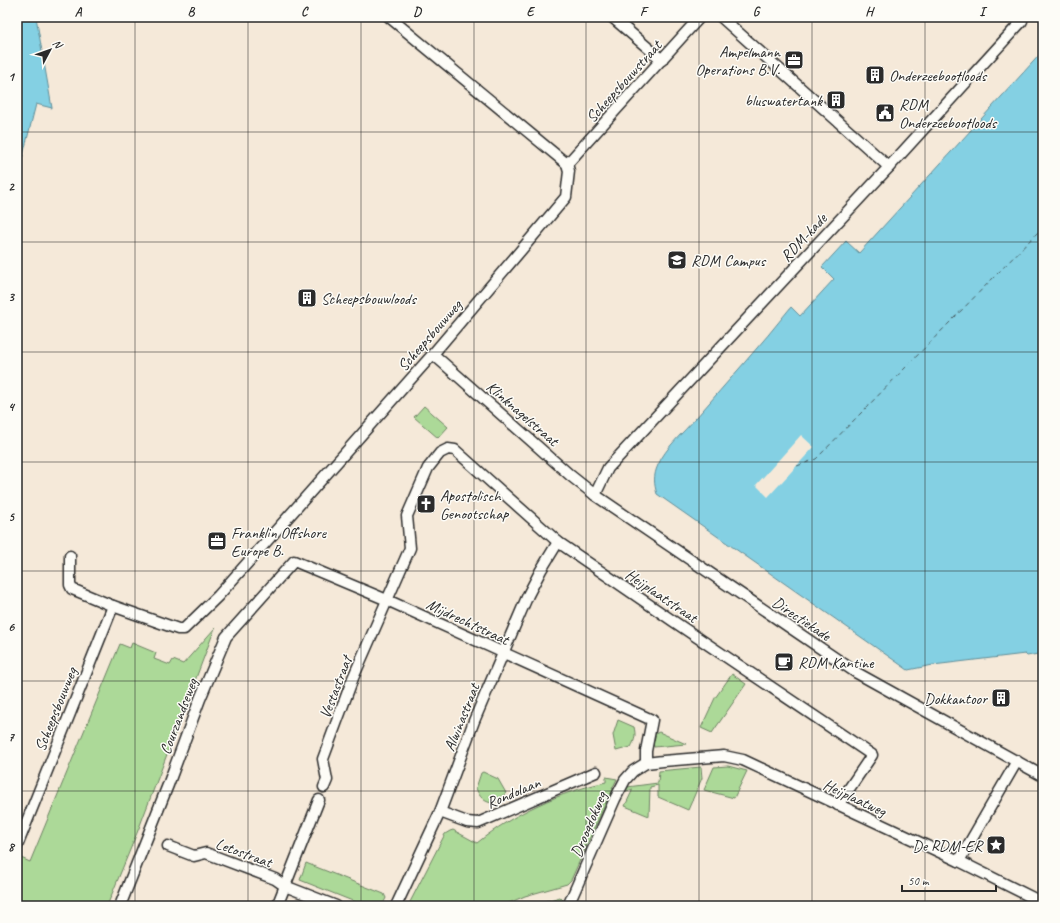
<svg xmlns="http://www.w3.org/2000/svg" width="1060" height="923" font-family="Caveat,sans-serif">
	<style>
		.green { fill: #acd998; stroke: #6c8262 }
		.water { fill: #84d0e3; stroke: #608e99 }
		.pier { fill: #f5e9d9 }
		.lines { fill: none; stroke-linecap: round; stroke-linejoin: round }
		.ferry { stroke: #465d62; stroke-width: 1; stroke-dasharray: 5 4; stroke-linecap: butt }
		.minor-casing { stroke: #2b2b2b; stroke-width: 13 }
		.minor { stroke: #fdfcf7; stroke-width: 10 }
		.grid { fill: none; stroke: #2b2b2b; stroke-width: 1; stroke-opacity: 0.55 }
		.labels { text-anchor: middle; stroke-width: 3; stroke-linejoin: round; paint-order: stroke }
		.poi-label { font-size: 16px; fill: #2b2b2b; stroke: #fdfcf7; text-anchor: start }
		.street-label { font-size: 16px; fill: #2b2b2b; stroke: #fdfcf7 }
		.neatline { fill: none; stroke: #2b2b2b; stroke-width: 1.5 }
		.grid-label { font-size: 13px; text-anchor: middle; font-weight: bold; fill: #2b2b2b }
	</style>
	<rect width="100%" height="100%" fill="#f5e9d9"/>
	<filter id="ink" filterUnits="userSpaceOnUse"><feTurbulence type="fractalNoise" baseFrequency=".025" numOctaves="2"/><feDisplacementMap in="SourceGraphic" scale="8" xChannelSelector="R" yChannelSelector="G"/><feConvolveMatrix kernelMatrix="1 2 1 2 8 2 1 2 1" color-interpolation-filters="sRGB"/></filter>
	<g filter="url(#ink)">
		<g class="green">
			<path d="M424,406L448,427L438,438L414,417Z"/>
			<path d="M215,628L139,828L107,906H17V880L21,858L30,862L120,644L130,648L132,643L156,653L154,659L170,665L173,660L183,664Z"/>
			<path d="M732,674L746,684L712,733L701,728L715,698Z"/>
			<path d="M618,720L634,727C636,735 635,740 631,747L616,751L613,735Z"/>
			<path d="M659,732L686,744L654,747L653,743L655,734Z"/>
			<path d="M728,766L747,771L734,798L704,790L714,767Z"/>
			<path d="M701,767L702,778L688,810L658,797V785L650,787L649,816L625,806L633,789L609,796L571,880L567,884L525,896L502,906H408L445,834L450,831L453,830L477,843C514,813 560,792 606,782V777L617,779L612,789L658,783L659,771Z"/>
			<path d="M483,772L498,779L506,793L494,803C485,803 479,797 476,788L481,773Z"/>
			<path d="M306,863L384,894L386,898L382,906H365L300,880Z"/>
			<path d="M560,897L563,900L560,906H529Z"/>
		</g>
		<g class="water">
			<path d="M17,17H36L52,108L36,104L17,179Z"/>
			<path d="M1043,51V659L1038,654L1027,656L1025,654L933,665L908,670L657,494C654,484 653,476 658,465C666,447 683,433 696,418C728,381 761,345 791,307L800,316L834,279L822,267L846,241L859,253Z"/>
		</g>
		<path class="pier" d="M801,435L814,447L768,497L756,485Z"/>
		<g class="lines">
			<path class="ferry" d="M797,466L816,459L1043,227"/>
			<defs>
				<g id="minor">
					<path d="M612,17L662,60"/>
					<path d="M721,17L889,167"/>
					<path d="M567,164L700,17"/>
					<path d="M433,354L571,476L595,495L857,673L1043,776"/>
					<path d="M595,495L608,468L889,167L1022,21"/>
					<path d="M70,556V585L72,589L113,606"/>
					<path d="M324,787L327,780L323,759L353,678L410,548L407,516L428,468L440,453L448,449L455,450L558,542L673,621L872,755L838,805"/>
					<path d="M440,812L467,822L478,823L596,772"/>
					<path d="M17,846L113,606L178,629H184L218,596L433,354L566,197L569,171L567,164L389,17"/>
					<path d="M168,846L194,856L206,853L275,879L285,886L319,800"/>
					<path d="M959,861L1017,761"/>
					<path d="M120,906L168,785L200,699L226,637L294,561L387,600L652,720L646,751V763"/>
					<path d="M277,906L285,886L336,906"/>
					<path d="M396,906L440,812L474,721L528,595L541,570L558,542"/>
					<path d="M568,906L615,799L625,780L633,771L646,763L663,761L724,756L743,760L959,861L1043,903"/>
				</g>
			</defs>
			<use href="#minor" class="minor-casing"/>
			<use href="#minor" class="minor"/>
		</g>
	</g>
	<path class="grid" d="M135,17V906M248,17V906M361,17V906M474,17V906M586,17V906M699,17V906M812,17V906M925,17V906M17,132H1043M17,242H1043M17,352H1043M17,462H1043M17,571H1043M17,681H1043M17,791H1043"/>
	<defs>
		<symbol id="office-square" viewBox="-11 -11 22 22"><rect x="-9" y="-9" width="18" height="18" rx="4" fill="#2b2b2b" stroke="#fdfcf7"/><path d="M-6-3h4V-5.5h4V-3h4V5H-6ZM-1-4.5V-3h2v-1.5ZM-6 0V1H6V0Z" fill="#fff"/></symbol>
		<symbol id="building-square" viewBox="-11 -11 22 22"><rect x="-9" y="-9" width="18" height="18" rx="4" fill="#2b2b2b" stroke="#fdfcf7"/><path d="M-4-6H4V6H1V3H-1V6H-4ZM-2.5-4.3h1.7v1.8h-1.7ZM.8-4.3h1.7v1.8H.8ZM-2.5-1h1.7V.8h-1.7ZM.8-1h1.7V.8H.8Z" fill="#fff"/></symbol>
		<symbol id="civic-square" viewBox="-11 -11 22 22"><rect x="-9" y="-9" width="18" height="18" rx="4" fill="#2b2b2b" stroke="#fdfcf7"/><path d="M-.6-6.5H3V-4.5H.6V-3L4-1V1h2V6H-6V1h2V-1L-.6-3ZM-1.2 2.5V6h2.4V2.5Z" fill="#fff"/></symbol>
		<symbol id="university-square" viewBox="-11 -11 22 22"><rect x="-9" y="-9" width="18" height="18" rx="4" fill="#2b2b2b" stroke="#fdfcf7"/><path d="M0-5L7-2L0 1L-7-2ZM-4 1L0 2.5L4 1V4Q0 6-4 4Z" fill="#fff"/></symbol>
		<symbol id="church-square" viewBox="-11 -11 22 22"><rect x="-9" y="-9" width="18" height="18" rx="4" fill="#2b2b2b" stroke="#fdfcf7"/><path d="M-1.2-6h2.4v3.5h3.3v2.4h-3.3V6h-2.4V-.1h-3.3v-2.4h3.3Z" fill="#fff"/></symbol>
		<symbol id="cafe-square" viewBox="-11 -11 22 22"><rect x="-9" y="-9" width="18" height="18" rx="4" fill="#2b2b2b" stroke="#fdfcf7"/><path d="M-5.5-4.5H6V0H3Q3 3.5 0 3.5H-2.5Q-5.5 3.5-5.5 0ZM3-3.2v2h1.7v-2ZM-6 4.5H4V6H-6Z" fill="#fff"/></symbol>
		<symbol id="sight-square" viewBox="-11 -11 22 22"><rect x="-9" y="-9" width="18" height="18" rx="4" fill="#2b2b2b" stroke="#fdfcf7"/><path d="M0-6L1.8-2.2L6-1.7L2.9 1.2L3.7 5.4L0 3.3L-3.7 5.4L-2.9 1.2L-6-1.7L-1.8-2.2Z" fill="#fff"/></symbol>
	</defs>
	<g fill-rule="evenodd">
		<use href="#office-square" x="783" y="49" width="22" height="22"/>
		<use href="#building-square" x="864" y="64" width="22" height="22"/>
		<use href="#building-square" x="825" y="89" width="22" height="22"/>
		<use href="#civic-square" x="874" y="102" width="22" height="22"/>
		<use href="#university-square" x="666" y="249" width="22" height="22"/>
		<use href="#building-square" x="296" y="287" width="22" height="22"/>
		<use href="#church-square" x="415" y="493" width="22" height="22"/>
		<use href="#office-square" x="206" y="530" width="22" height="22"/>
		<use href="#cafe-square" x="773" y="651" width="22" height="22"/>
		<use href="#building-square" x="990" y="687" width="22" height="22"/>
		<use href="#sight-square" x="985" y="834" width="22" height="22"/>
	</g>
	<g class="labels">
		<g class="poi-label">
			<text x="780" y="57" text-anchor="end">Ampelmann<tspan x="780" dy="18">Operations B.V.</tspan></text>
			<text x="889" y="81">Onderzeebootloods</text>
			<text x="822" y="106" text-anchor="end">bluswatertank</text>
			<text x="899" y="110">RDM<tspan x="899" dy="18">Onderzeebootloods</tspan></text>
			<text x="691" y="266">RDM Campus</text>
			<text x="321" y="304">Scheepsbouwloods</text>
			<text x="440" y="501">Apostolisch<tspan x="440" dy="18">Genootschap</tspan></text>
			<text x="231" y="538">Franklin Offshore<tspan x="231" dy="18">Europe B.</tspan></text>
			<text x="798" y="668">RDM Kantine</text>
			<text x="987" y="704" text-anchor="end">Dokkantoor</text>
			<text x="982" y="851" text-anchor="end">De RDM-ER</text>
		</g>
		<g class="street-label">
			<text transform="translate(623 81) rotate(-48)" y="6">Scheepsbouwstraat</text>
			<text transform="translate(803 237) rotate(-47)" y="6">RDM-kade</text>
			<text transform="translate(429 335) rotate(-49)" y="6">Scheepsbouwweg</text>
			<text transform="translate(523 413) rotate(41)" y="6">Klinknagelstraat</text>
			<text transform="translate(662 595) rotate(34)" y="6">Heijplaatstraat</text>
			<text transform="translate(802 618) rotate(34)" y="6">Directiekade</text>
			<text transform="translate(468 621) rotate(25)" y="6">Mijdrechtstraat</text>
			<text transform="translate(335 687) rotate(-69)" y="6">Vestastraat</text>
			<text transform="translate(55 709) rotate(-68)" y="6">Scheepsbouwweg</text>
			<text transform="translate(178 716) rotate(-69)" y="6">Courzandseweg</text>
			<text transform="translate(461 717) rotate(-68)" y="6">Alwinastraat</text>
			<text transform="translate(513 792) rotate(-23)" y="6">Rondolaan</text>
			<text transform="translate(855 797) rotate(25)" y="6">Heijplaatweg</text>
			<text transform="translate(588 824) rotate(-67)" y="6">Droogdokweg</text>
			<text transform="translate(244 852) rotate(20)" y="6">Letostraat</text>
		</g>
	</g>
	<rect width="1060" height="923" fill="none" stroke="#fdfcf7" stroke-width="44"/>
	<g transform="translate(50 50) rotate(49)" stroke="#fdfcf7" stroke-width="3" paint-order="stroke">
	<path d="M0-3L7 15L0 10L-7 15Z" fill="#2b2b2b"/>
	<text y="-6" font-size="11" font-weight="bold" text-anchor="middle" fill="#2b2b2b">N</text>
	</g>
	<path d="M902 885v6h94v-6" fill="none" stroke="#2b2b2b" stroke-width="2"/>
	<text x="908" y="885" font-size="12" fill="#2b2b2b" stroke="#fdfcf7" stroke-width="3" paint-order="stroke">50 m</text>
	<rect x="22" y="22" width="1016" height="879" class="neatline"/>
	<g class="grid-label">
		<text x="78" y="16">A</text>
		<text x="191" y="16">B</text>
		<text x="304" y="16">C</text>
		<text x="417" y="16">D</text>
		<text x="530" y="16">E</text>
		<text x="643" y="16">F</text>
		<text x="756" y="16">G</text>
		<text x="869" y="16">H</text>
		<text x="982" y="16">I</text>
		<text x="11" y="81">1</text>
		<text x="11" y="191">2</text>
		<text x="11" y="301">3</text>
		<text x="11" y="411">4</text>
		<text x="11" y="521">5</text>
		<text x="11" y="631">6</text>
		<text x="11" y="741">7</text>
		<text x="11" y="851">8</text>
	</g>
</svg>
